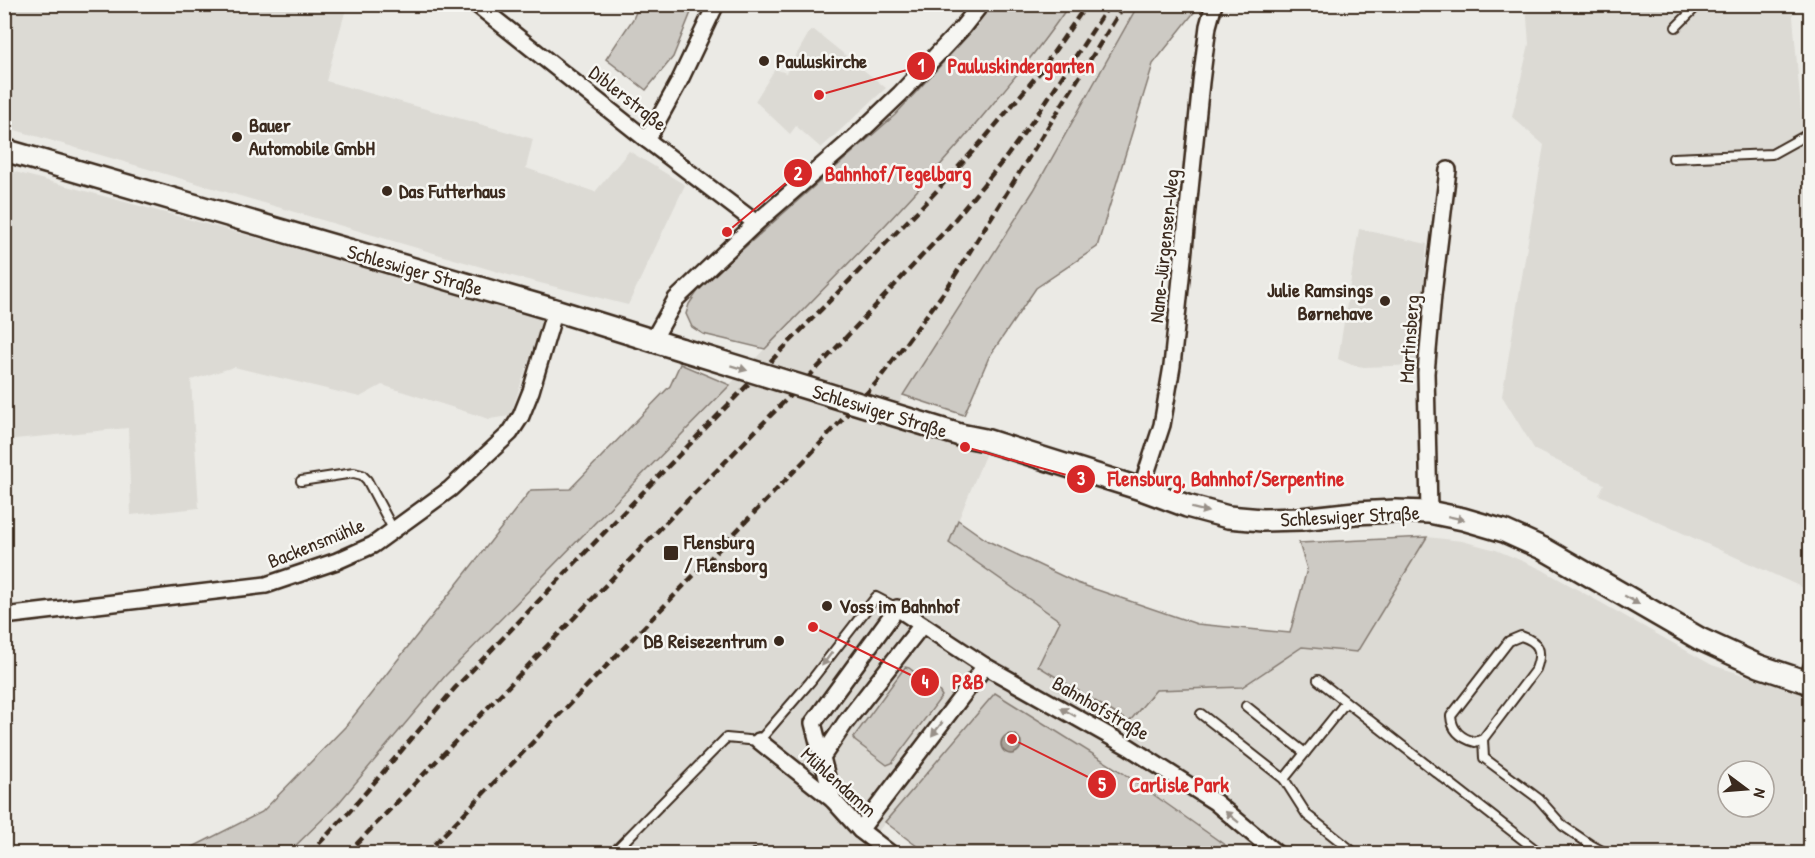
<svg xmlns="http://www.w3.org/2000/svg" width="1815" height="858" font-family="'Patrick Hand',sans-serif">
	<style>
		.built { fill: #dcdad4; fill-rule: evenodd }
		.green { fill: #cdcac4; stroke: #847a71; stroke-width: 1.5 }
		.water { fill: #a8a198; stroke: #7c7167; stroke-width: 1.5 }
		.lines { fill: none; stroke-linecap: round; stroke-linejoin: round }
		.lane-casing { stroke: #3b2a1e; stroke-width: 12 }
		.street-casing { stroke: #3b2a1e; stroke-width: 20 }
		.secondary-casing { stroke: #3b2a1e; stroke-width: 26 }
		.lane { stroke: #f6f6f2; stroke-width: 8 }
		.street { stroke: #f6f6f2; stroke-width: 15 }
		.secondary { stroke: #f6f6f2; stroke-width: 21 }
		.rail { stroke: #3b2a1e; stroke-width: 4.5; stroke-dasharray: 9 4.5; stroke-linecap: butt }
		.secondary-bridge-casing { stroke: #3b2a1e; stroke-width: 26; stroke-linecap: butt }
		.secondary-bridge { stroke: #f6f6f2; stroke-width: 21 }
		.oneway { fill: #989088 }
		.poi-dot { fill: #3b2a1e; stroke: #f6f6f2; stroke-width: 2 }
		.labels { text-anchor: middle; stroke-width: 5; stroke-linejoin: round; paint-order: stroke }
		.poi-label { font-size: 20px; font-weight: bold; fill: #3b2a1e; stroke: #f6f6f2; text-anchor: start }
		.street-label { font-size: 20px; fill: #3b2a1e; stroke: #f6f6f2 }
		.leader { fill: none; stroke: #d62828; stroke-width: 2 }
		.callout-dot { fill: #d62828; stroke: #f6f6f2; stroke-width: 2 }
		.mark-label { font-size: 18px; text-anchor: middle; font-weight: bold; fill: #fff }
		.callout-label { font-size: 21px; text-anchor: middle; font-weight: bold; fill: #d62828; stroke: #f6f6f2; stroke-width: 5; stroke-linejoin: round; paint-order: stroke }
	</style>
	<rect width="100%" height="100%" fill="#ebeae5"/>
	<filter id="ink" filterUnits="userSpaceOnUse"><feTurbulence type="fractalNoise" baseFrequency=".0167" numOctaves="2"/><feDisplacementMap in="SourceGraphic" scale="12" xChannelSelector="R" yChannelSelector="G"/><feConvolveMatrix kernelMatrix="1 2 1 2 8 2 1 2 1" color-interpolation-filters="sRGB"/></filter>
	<g filter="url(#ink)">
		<g class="built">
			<path d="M4,5H347L326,81L533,139L526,168L595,192L629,151L685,185L628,305L512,276L5,127Z"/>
			<path d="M1069,5H1138L1034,190L903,395L890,425L985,455L949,543L1060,621L1038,667L1156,690L1242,687L1302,647L1357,652L1427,537L1462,541L1496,550L1541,569L1712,665L1810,696V853H1236L1123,773L995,693L863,849L868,853L288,854L337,805L445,676L881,230L962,141L1044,42ZM1728,771H1764V807H1728Z"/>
			<path d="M1526,5H1792L1810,216V591L1599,495L1604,484L1535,450L1502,396L1544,145L1512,117L1529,44Z"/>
			<path d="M814,30L886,88L821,148L796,126L790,134L755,101L775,69L786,73L810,31Z"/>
			<path d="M4,169L544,316L510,416L489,419L382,385L360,397L234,367L191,380L199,508L131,515L128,428L5,440Z"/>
			<path d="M1359,229L1427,244L1417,365L1364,367L1352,365L1338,359Z"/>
		</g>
		<g class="green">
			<path d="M639,5H694L673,57L646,90L606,59L633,19Z"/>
			<path d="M991,5H1069C1045,41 1019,72 991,106C921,191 842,270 765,349L703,334L692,327L686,314L689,304L702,285L895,115L972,31Z"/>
			<path d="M1138,5H1200L1153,64L1097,247L1036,288L989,357L964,415L903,395L1034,190Z"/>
			<path d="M680,364L730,385L445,676L337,805L288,853H181L262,812L345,727L531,490L570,489L670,386Z"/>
			<path d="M958,520L988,541L1077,583L1197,624L1290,633L1307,569L1299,543L1427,537L1357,652L1302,647L1242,687L1156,690L1129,722L1038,666L1060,621L949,543Z"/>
			<path d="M905,667L909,668L939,691L942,696L892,763L887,765L855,741L853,738Z"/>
			<path d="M995,693L1123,773L1236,853H926L885,822Z"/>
		</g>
		<circle class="water" cx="1011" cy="744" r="10"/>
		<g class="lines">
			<defs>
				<g id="lane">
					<path d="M1676,27L1699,4"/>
					<path d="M1673,158L1772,154L1810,133"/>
					<path d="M301,481L354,473L362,475L367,480L394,531"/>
					<path d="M1803,679L1810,661"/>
					<path d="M1318,680L1541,854"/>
					<path d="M1246,706L1305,753L1346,702"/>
					<path d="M1201,714L1284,779L1305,753"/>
					<path d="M1483,739L1475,742C1461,738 1452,731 1451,716L1509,641L1521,636C1539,642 1543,650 1536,669L1483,739L1484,758L1539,799L1563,826L1591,845L1608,854"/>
					<path d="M1284,779L1307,815L1356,854"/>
					<path d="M612,854L726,738L759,741L810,682L876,597L897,608"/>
					<path d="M754,854H756"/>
				</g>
				<g id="street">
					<path d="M476,4L647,140L756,223"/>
					<path d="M647,140L679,82L716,4"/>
					<path d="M653,340L676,299L756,223L855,137L900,94L962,28L981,4"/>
					<path d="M1141,489L1162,425L1172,366L1201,82L1208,26L1214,4"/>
					<path d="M1429,512L1426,373L1433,295L1448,170"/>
					<path d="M4,616L266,585L337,561L373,545L450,489L510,433L521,416L531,391L555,310"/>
					<path d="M759,741L833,800L860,830L891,854"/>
					<path d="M822,757L845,723L922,625"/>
					<path d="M833,800L813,723L897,608L985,666L1129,747L1215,802L1277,854"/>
					<path d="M860,830L985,666"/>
				</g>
				<g id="secondary">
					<path d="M4,150L555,310L683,350"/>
					<path d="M960,435L985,440L1141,489L1187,506L1228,517L1262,520L1301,519L1355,513L1395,511L1429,512L1463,519L1504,531L1544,549L1700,639L1759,666L1810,683"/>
				</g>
			</defs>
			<use href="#lane" class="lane-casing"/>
			<use href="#street" class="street-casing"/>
			<use href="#secondary" class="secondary-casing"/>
			<use href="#lane" class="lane"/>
			<use href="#street" class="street"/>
			<use href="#secondary" class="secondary"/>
			<g class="rail">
				<path d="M309,854L349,812L455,688L647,488L930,198L984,139L1040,72L1087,4"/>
				<path d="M347,854L675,513L823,362L947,229L1007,156L1037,115L1110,4"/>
				<path d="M425,854L804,461L876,383L947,288L1125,4"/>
			</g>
			<defs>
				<path id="secondary-bridge" d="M683,350L960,435"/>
			</defs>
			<use href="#secondary-bridge" class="secondary-bridge-casing"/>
			<use href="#secondary-bridge" class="secondary-bridge"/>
		</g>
		<defs><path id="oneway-solid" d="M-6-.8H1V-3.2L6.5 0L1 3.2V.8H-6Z" transform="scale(1.5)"/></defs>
		<g class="oneway">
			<use href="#oneway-solid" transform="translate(739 368) rotate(17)"/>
			<use href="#oneway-solid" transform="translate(1200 510) rotate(14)"/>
			<use href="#oneway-solid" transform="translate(1456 518) rotate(12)"/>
			<use href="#oneway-solid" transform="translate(1632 600) rotate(30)"/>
			<use href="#oneway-solid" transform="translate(827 659) rotate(127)"/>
			<use href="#oneway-solid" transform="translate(1068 712) rotate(-151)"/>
			<use href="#oneway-solid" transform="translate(937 729) rotate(128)"/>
			<use href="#oneway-solid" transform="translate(1232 817) rotate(-141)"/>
		</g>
	</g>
	<g class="poi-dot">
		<circle cx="764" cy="61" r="6"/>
		<circle cx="237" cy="137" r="6"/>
		<circle cx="387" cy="191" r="6"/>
		<circle cx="1385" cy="301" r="6"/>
		<rect x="663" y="545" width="16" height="16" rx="3"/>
		<circle cx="827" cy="606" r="6"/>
		<circle cx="779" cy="641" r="6"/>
	</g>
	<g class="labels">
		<g class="poi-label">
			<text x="776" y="68">Pauluskirche</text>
			<text x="249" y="132">Bauer<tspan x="249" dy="23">Automobile GmbH</tspan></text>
			<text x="399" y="198">Das Futterhaus</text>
			<text x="1373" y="297" text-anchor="end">Julie Ramsings<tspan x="1373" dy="23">Børnehave</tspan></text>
			<text x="684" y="549">Flensburg<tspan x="684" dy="23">/ Flensborg</tspan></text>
			<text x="839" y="613">Voss im Bahnhof</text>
			<text x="767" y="648" text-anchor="end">DB Reisezentrum</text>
		</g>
		<g class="street-label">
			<text transform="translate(628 98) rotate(38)" y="7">Diblerstraße</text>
			<text transform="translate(1164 246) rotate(-84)" y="7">Nane-Jürgensen-Weg</text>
			<text transform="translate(415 270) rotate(16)" y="7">Schleswiger Straße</text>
			<text transform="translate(1409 339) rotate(-86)" y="7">Martinsberg</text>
			<text transform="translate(880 411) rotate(17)" y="7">Schleswiger Straße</text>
			<text transform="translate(1350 516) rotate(-3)" y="7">Schleswiger Straße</text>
			<text transform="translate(316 543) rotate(-22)" y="7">Backensmühle</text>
			<text transform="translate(1101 708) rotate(30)" y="7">Bahnhofstraße</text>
			<text transform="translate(839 782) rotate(42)" y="7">Mühlendamm</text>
		</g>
	</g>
	<path class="leader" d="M819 95L921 66M727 232L798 173M965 447L1081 479M813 627L925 682M1012 739L1102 784"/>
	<g class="callout-dot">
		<circle cx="819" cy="95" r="6"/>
		<circle cx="727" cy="232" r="6"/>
		<circle cx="965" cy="447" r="6"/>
		<circle cx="813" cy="627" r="6"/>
		<circle cx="1012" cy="739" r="6"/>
		<circle cx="921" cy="66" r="15"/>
		<circle cx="798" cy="173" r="15"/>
		<circle cx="1081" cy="479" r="15"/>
		<circle cx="925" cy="682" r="15"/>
		<circle cx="1102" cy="784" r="15"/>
	</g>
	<g class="mark-label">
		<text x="921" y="72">1</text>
		<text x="798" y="180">2</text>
		<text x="1081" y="485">3</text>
		<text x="925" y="688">4</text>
		<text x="1102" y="791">5</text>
	</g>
	<g class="callout-label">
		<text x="1021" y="73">Pauluskindergarten</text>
		<text x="898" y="181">Bahnhof/Tegelbarg</text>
		<text x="1226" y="486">Flensburg, Bahnhof/Serpentine</text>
		<text x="968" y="689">P&amp;B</text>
		<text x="1179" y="792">Carlisle Park</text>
	</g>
	<rect width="1815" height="858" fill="none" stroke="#f6f6f2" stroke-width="24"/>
	<rect x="12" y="12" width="1791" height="834" fill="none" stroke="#3b2a1e" stroke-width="2" filter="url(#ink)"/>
	<g transform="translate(1746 789) rotate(106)"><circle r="28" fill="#f6f6f2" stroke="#aba49d" stroke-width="1.5"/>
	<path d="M0-4.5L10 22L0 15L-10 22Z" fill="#3b2a1e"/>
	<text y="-9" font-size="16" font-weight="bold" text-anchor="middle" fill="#3b2a1e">N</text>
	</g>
</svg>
